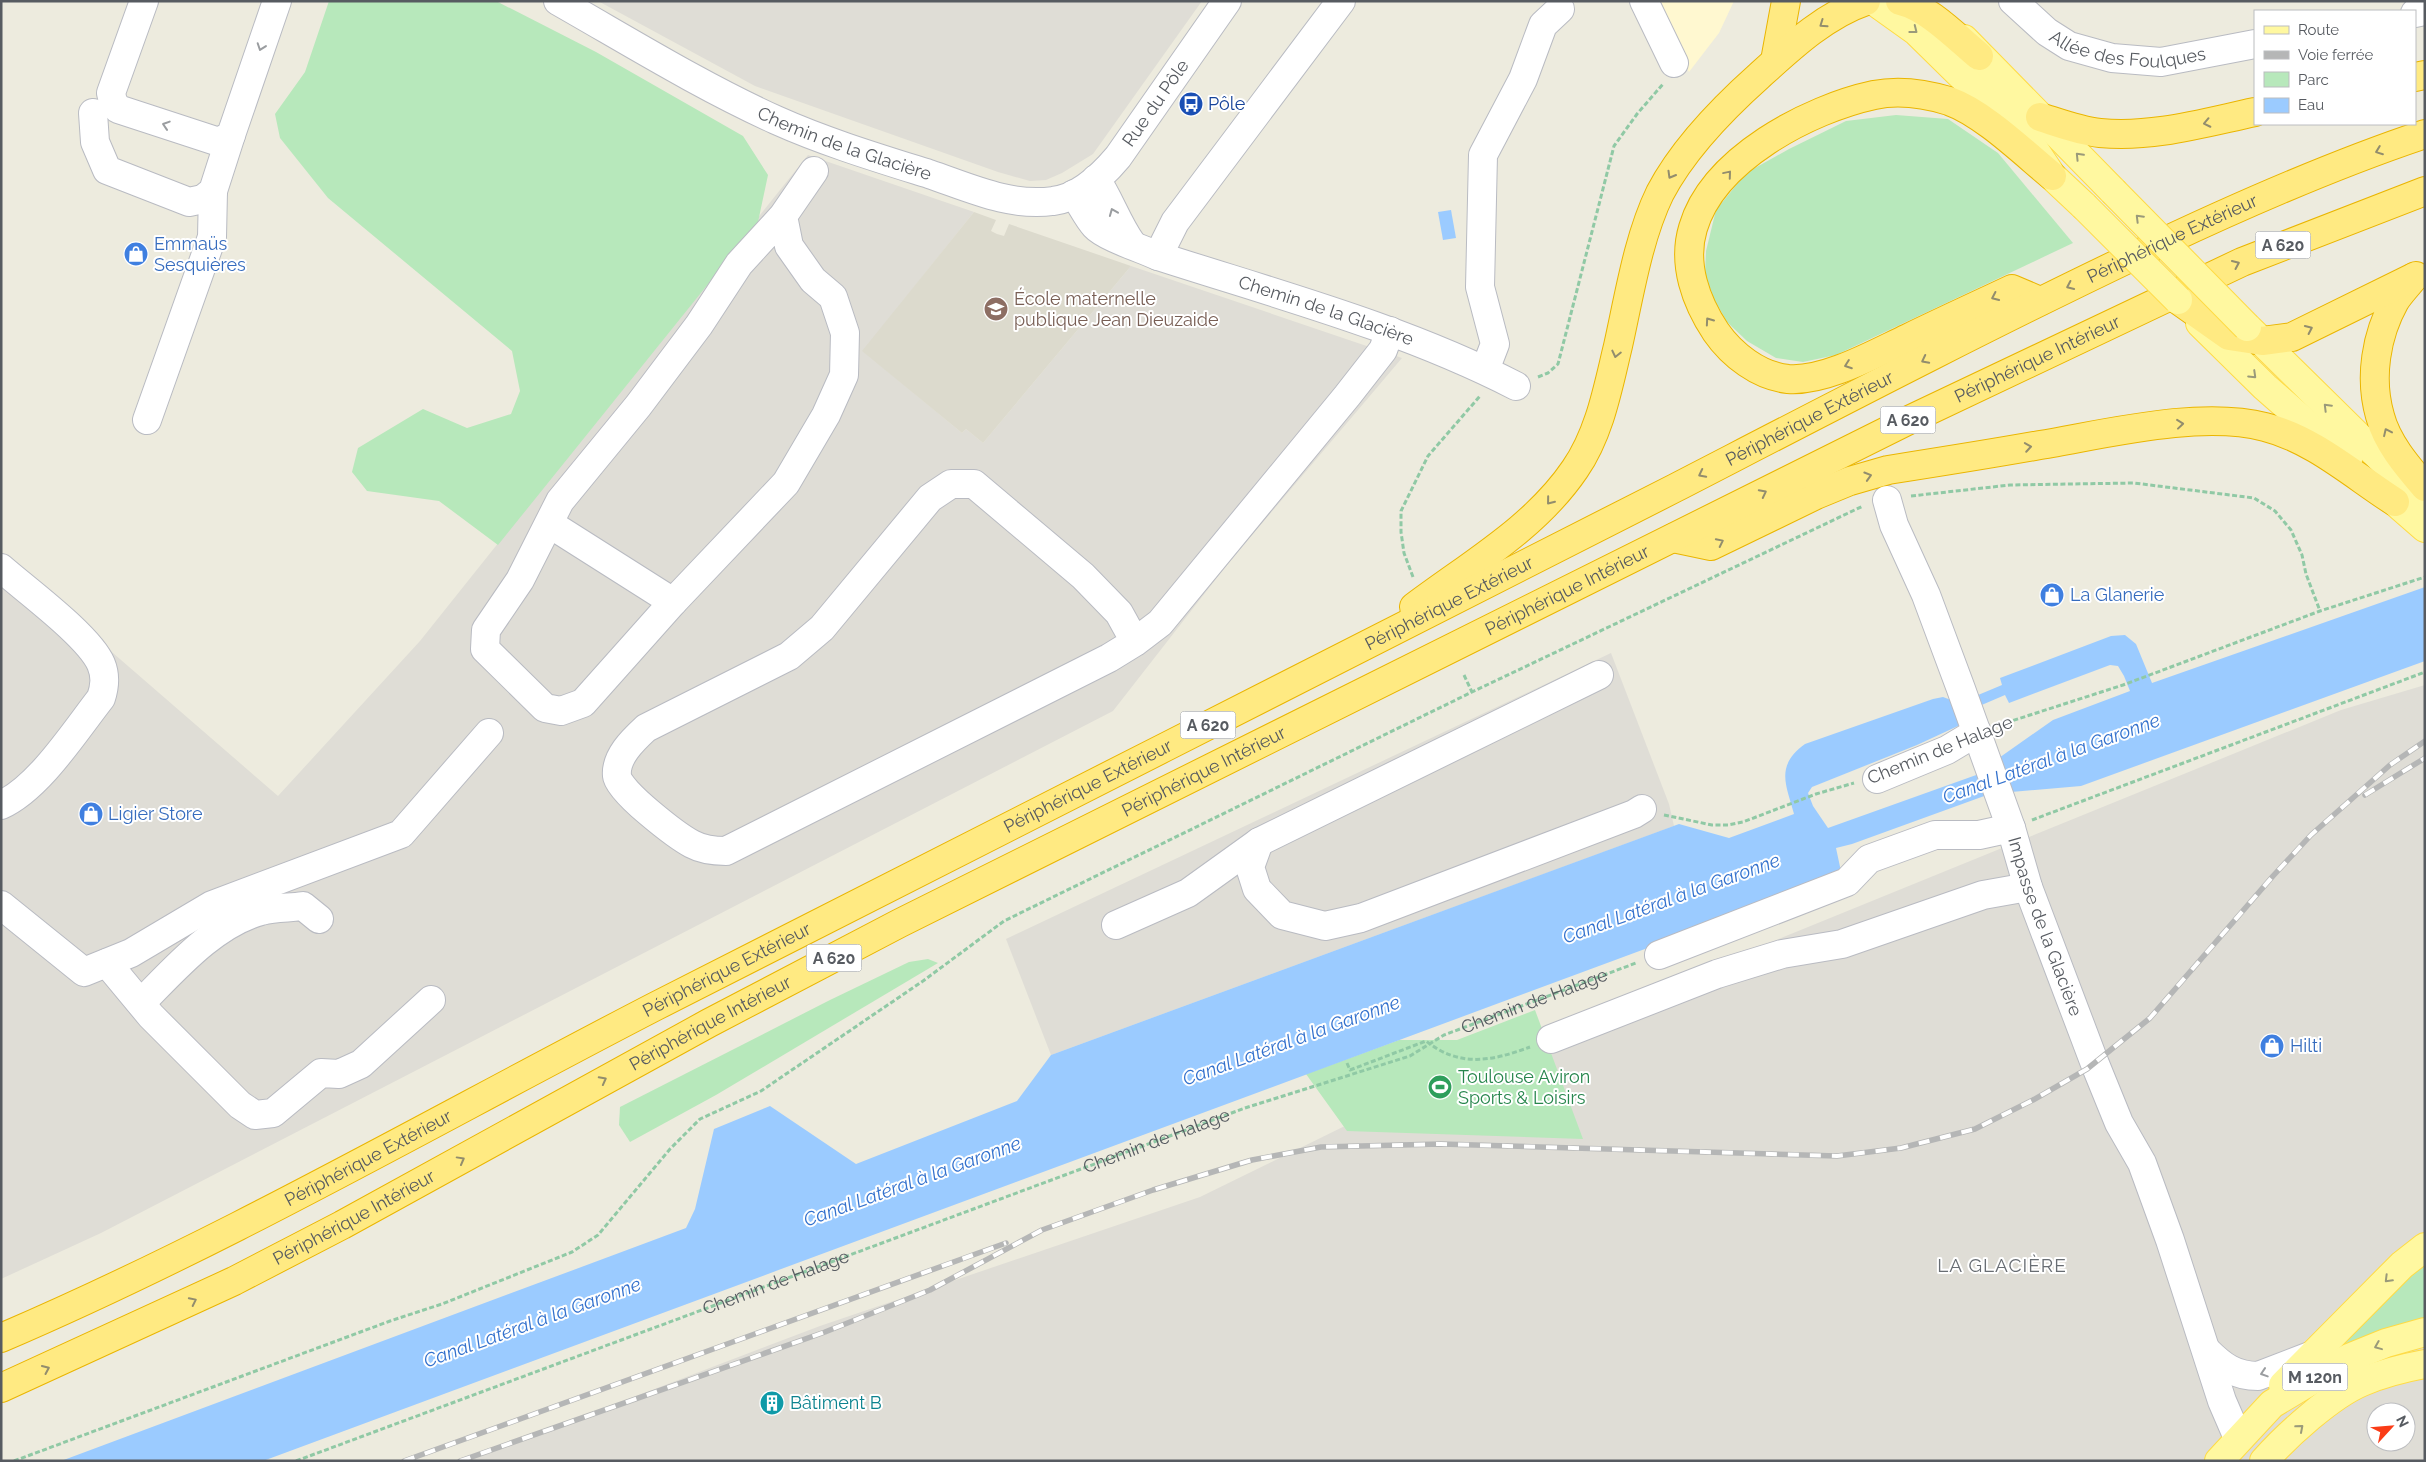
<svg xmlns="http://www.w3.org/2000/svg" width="2426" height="1462" font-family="Raleway,sans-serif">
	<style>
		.commercial { fill: #fff8d0 }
		.industrial { fill: #dfddd6; fill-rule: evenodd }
		.education { fill: #dcdacd }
		.green { fill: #b7e8bb }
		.water { fill: #9bcbff }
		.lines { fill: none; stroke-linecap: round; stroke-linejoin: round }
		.minor-casing { stroke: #b9bbc2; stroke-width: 30 }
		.major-casing { stroke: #ffdb44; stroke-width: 30 }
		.highway-casing { stroke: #eab500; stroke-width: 30 }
		.path { stroke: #90c9a5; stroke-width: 3; stroke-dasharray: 5 2.5; stroke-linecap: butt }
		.minor { stroke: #fff; stroke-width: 28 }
		.major { stroke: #fff8a0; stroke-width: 28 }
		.highway { stroke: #ffea82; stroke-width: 28 }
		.rail-casing { stroke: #b5b6b6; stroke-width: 5.5 }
		.rail { stroke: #fff; stroke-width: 4; stroke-dasharray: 11; stroke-linecap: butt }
		.major-bridge-casing { stroke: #ffdb44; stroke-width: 30; stroke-linecap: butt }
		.major-bridge { stroke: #fff8a0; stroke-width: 28 }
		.oneway { stroke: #928d6d }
		.oneway2 { stroke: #9a9a7a }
		.oneway3 { stroke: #9a9da0 }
		.labels { text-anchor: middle; stroke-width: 4; stroke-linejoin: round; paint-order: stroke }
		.shield { fill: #fff; stroke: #898c90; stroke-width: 1 }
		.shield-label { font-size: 16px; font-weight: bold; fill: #575b61 }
		.street-label { font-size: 18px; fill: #575b61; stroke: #fff }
		.transit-label { font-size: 18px; fill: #164399; stroke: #fff; text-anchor: start }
		.shop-label { font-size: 18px; fill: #366cbe; stroke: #fff; text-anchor: start }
		.education-label { font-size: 18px; fill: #785e54; stroke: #fff; text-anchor: start }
		.leisure-label { font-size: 18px; fill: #27864d; stroke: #fff; text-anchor: start }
		.culture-label { font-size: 18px; fill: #0d838f; stroke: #fff; text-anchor: start }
		.water-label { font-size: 19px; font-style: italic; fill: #3371cd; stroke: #fff }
		.neighbourhood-label { font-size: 19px; letter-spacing: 1px; fill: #686d73; stroke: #fff }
	</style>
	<rect width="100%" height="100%" fill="#edebde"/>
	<path class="commercial" d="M1653,1H1734L1719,33L1689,72Z"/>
	<g class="industrial">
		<path d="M598,1H1202L1093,154L1062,173L1046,180L1030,181L998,172L755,86Z"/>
		<path d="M808,155L974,212L863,351L962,433L966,429L983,443L1131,266L1402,358L1230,561L1113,711L101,1233L1,1279V556L278,796L420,641Z"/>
		<path d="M1611,653L1669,804L1674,826L1051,1055L1006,939Z"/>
		<path d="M2425,685V1461H466L820,1326L1200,1197L1467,1066L2341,710ZM2376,1412H2406V1442H2376Z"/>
	</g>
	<path class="education" d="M974,212L996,220L991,231L997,234L1004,236L1009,224L1131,266L983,443L966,429L962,433L862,351Z"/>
	<g class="green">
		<path d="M329,1H496L596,52L743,136L768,175L758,222L498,545L439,501L367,491L352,472L358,448L423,409L467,428L511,414L520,391L512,351L328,198L280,138L275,114L305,72Z"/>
		<path d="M1896,115L1948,119L1998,153L2073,243L1836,355L1803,362L1776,358L1747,341L1727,322L1714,299L1705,274L1706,251L1716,210L1746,173L1789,149L1846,121Z"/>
		<path d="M928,959L938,963L716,1095L630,1142L619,1125L620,1107L830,1000L909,962Z"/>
		<path d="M1535,1010L1583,1139L1347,1131L1306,1074L1399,1040H1457Z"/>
		<path d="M2425,1255V1322L2317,1358Z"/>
	</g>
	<g class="water">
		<path d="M1451,210L1456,238L1443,240L1438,212Z"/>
		<path d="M2425,587V661L2081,786L1988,794L1978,786L1982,773L1996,760L2053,720L2130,691L2124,676L2118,666L2110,665L2009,703L2005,695L1963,713V717L1958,726L1917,745L1812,787L1808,793L1813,806L1828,828L1979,774L1975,787L1987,795L1852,844L1836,848L1842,876L263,1461H61L686,1228L695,1209L714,1129L770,1106L856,1164L1017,1101L1051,1055L1679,824L1729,838L1794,814C1786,784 1775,766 1805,744L1933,699L1943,697L1959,703L2002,685L2000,678L2111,636L2125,635L2136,644L2152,683Z"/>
	</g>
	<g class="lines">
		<defs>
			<g id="minor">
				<path d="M144,1L111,93L113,102L118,109L219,142L231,135L277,1"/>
				<path id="s2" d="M558,1C630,42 701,86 776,120C825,142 878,158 929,174C970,188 1010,207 1053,201C1079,198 1102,176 1118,157L1227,1"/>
				<path d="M1644,1L1674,63"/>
				<path id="s3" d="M2013,1L2047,32L2069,46L2112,58L2161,62L2255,44"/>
				<path d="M2415,13L2425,11"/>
				<path d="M93,113L95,142L107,170L189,202L203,199L213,191L231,135"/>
				<path d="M1096,179C1110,200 1117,223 1132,244"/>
				<path id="s4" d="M1074,194C1081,204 1087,217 1095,226C1105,237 1143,249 1158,256C1279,295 1403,328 1516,386"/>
				<path d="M783,216L739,264L699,325L638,406L560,501L520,580L486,630L485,649L545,708L561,711L583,703L673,602L786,483L826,415L844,375L845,333L833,297L813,280L789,246L783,216L814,171"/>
				<path d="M1158,256L1175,222L1341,1"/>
				<path d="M1485,370L1495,344L1480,287L1483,155L1523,79L1543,25L1560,9"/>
				<path d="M147,420L212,237L213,191"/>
				<path id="s5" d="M1887,500L1894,525L1926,595L1961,689L2011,828L2028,887L2095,1064L2119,1123L2142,1163L2170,1240L2222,1401L2238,1438"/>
				<path d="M550,524L673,602"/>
				<path d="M1,568C26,590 89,636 101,664C106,676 105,686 101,698C75,731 39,788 1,805"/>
				<path d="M1135,642L1119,613L1083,576L974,484H951L930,498L822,628L789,656L646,728C633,740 615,757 617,776C618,791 677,836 692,844C703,850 714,851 726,851L1109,658L1135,642L1160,623L1347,396L1383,350L1390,331"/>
				<path d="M1877,779L1947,750L1977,732"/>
				<path d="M1259,842L1250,867L1257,889L1282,915L1325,926L1361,918L1634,814L1642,809"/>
				<path d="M1,905L84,972L131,953L212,905L401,834L489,733"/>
				<path d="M1116,925L1188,893L1259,842L1599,675"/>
				<path d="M1659,955L1847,882L1869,859L1935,835H1979L2011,828"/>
				<path d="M107,963L151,1016L240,1105L255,1115L273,1113L321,1073L339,1074L361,1064L431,1000"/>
				<path d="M141,1003C174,970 213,924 261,911C274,907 290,908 303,906L319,919"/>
				<path d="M1551,1039L1717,974L1782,954L1842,944L1983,895L2028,887"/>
				<path d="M2207,1351C2222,1366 2235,1376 2258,1376L2310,1356"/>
			</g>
			<g id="major">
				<path d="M1874,1L1916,31L2030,143L2052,176L2084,206"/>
				<path d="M1964,39L2113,191"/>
				<path d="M2200,323L2265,387L2348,460"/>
				<path d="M2248,328L2425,502"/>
				<path d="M2378,487L2425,528"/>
				<path d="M2283,1385L2402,1265L2425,1247"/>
				<path d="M2219,1461L2272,1404L2349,1358L2386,1343L2425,1332"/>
				<path d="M2264,1461C2287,1435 2331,1395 2362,1382C2383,1373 2403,1368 2425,1364"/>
			</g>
			<g id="highway">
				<path d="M1900,1C1929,8 1956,37 1979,56"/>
				<path d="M1775,61L1786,1"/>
				<path d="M2415,77L2425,75"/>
				<path d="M2040,117C2059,123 2080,131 2100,133C2153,138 2203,123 2255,112"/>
				<path d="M2414,277C2408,285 2400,293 2395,301C2376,335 2369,378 2380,416C2387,443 2407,466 2425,487"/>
				<path d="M2178,300L2229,336L2262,341L2292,337L2416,276"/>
				<path d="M2040,301L2012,289C1978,305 1943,321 1908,338C1876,353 1825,382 1788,379C1759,376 1732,355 1716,332C1696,302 1682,264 1693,228C1713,159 1809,109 1874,95C1898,90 1926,94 1949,101C1983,113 2023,152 2052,176"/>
				<path d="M1673,538L1711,546L1816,495L1850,481L1888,470C1939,462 1990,454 2040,445C2106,434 2200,410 2265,427C2313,439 2353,475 2395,502"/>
				<path d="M1414,607C1471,564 1535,528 1575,469C1600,433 1608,387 1618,346C1629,297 1638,238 1660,193C1683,149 1722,109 1759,76C1791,47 1825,15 1866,1"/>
				<path id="s6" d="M1,1338C227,1241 439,1118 656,1006C995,832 1336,662 1675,488C1828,409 1981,329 2136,255C2230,210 2326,167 2425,134"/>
				<path id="s7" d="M1,1388L234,1281L342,1225L709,1023L900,923L1909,420L2242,262L2425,191"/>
			</g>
		</defs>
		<use href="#minor" class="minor-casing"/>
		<use href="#major" class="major-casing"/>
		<use href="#highway" class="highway-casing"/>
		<g class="path">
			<path d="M1538,377L1548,373L1558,364L1614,146L1637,114L1663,84"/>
			<path d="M1911,496L2010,485L2134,483L2254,498L2275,511L2291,530L2302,555L2306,574L2320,611"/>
			<path d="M1413,577L1404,553L1401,532V511L1428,456L1480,396"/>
			<path d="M1464,675L1472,692"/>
			<path d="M1999,725L2123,685L2320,611L2425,577"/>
			<path d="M1664,815L1712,825H1728L1743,822L1816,794L1854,783"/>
			<path d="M2032,820L2425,672"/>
			<path d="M1347,1063L1350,1070L1426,1041C1460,1068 1492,1061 1530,1047"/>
			<path d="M14,1461L390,1321L442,1304L572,1252L598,1235L670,1149L700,1119L761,1091L923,981L1004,921L1472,692L1863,506"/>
			<path id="s1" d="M296,1461L1245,1108L1410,1056L1444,1035L1636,963"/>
		</g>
		<use href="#minor" class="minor"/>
		<use href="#major" class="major"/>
		<use href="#highway" class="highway"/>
		<defs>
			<g id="rail">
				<path d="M2365,795L2425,758"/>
				<path d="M404,1461L1006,1243"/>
				<path d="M460,1461L825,1332L930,1290L1042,1230L1153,1190L1252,1160L1321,1147L1441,1144L1837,1156L1901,1148L1975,1129L2033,1100L2087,1069L2150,1018L2273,876L2311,835L2390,765L2425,741"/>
			</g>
		</defs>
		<use href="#rail" class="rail-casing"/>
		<use href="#rail" class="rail"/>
		<defs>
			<g id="major-bridge">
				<path d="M2113,191L2247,327"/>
				<path d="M2084,206L2178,300"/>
			</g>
		</defs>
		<use href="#major-bridge" class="major-bridge-casing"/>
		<use href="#major-bridge" class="major-bridge"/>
	</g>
	<defs><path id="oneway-chevron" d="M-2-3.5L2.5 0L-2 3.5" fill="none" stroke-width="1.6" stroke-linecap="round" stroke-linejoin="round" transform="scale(1.25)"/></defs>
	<g class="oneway">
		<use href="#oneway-chevron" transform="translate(1823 24) rotate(145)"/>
		<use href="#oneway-chevron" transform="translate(2207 123) rotate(168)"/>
		<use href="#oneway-chevron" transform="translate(2379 151) rotate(159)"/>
		<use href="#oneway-chevron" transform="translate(1728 174) rotate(-50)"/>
		<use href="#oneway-chevron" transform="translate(1671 175) rotate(120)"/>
		<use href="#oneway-chevron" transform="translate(2236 264) rotate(-24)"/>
		<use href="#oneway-chevron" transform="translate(2070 286) rotate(155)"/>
		<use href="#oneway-chevron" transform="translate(1995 297) rotate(155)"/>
		<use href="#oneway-chevron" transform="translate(1709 321) rotate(-125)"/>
		<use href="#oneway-chevron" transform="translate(2309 329) rotate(-25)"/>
		<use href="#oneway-chevron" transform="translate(1616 354) rotate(103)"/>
		<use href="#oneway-chevron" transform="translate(1925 360) rotate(153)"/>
		<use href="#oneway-chevron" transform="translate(1848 365) rotate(160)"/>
		<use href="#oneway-chevron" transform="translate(2180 424) rotate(-6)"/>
		<use href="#oneway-chevron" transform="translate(2387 432) rotate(-115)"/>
		<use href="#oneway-chevron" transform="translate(2028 447) rotate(-9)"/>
		<use href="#oneway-chevron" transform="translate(1702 474) rotate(153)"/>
		<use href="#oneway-chevron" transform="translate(1868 476) rotate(-17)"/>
		<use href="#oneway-chevron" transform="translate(1763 493) rotate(-27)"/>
		<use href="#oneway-chevron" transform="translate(1550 501) rotate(129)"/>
		<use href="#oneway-chevron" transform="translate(1720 542) rotate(-26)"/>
		<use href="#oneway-chevron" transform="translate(603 1080) rotate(-28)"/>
		<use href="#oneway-chevron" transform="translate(461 1160) rotate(-29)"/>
		<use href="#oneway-chevron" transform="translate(193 1301) rotate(-26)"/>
		<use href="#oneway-chevron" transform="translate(46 1369) rotate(-24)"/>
	</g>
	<g class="oneway2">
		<use href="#oneway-chevron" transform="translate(1914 30) rotate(38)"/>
		<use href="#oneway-chevron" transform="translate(2079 156) rotate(-134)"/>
		<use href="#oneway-chevron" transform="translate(2139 218) rotate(-135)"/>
		<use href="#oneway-chevron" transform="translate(2253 375) rotate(44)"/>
		<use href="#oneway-chevron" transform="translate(2327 407) rotate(-135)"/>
		<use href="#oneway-chevron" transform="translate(2388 1279) rotate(135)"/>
		<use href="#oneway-chevron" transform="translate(2378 1346) rotate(158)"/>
		<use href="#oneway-chevron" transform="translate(2300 1428) rotate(-41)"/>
	</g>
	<g class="oneway3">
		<use href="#oneway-chevron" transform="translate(261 47) rotate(109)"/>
		<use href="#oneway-chevron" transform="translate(166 125) rotate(-162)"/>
		<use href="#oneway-chevron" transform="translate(1113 212) rotate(-112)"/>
		<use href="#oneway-chevron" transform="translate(2264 1373) rotate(162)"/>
	</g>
	<defs>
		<symbol id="bus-disc" viewBox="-11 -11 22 22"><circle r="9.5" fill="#1a4fb4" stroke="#fff"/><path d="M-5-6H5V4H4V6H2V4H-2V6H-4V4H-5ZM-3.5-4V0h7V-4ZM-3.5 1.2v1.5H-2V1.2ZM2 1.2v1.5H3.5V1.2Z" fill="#fff"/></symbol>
		<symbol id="shop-disc" viewBox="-11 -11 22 22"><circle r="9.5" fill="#3f7fe0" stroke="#fff"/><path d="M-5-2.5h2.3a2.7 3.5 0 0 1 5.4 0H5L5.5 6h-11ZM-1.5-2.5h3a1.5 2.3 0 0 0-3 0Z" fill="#fff"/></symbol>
		<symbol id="school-disc" viewBox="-11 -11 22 22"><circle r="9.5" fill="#8d6e63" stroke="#fff"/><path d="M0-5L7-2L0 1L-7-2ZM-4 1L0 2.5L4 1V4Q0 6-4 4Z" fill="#fff"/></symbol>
		<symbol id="stadium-disc" viewBox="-11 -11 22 22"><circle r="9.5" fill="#2e9e5b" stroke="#fff"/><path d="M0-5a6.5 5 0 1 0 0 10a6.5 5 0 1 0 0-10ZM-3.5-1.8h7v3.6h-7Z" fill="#fff"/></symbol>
		<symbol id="building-disc" viewBox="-11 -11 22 22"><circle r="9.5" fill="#0f9aa8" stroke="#fff"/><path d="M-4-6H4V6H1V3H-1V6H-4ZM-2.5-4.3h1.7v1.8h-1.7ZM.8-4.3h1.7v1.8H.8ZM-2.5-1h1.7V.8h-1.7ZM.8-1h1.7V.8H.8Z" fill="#fff"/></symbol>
	</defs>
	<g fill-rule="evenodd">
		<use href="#bus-disc" x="1177" y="90" width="28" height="28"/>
		<use href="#shop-disc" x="122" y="240" width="28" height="28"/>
		<use href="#school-disc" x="982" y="295" width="28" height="28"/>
		<use href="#shop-disc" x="2038" y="581" width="28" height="28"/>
		<use href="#shop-disc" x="77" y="800" width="28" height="28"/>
		<use href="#shop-disc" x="2258" y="1032" width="28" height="28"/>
		<use href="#stadium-disc" x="1426" y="1073" width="28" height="28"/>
		<use href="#building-disc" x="758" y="1389" width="28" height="28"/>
	</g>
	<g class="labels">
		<g class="shield">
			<rect x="2255.5" y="231.5" width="55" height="27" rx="4"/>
			<rect x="1880.5" y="406.5" width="55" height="27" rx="4"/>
			<rect x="1180.5" y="711.5" width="55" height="27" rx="4"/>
			<rect x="806.5" y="944.5" width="55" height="27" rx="4"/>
			<rect x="2282.5" y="1363.5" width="65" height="27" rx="4"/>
		</g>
		<g class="shield-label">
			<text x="2283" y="251">A 620</text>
			<text x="1908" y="426">A 620</text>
			<text x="1208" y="731">A 620</text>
			<text x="834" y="964">A 620</text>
			<text x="2315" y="1383">M 120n</text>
		</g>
		<g class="street-label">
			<text dy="6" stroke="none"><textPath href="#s3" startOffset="131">Allée des Foulques</textPath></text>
			<text dy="6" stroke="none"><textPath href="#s2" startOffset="685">Rue du Pôle</textPath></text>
			<text dy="6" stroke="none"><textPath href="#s2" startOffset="321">Chemin de la Glacière</textPath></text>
			<text dy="6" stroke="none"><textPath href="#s6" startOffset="2434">Périphérique Extérieur</textPath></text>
			<text dy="6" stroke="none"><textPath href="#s4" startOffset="285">Chemin de la Glacière</textPath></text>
			<text dy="6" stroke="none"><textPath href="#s7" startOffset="2282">Périphérique Intérieur</textPath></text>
			<text dy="6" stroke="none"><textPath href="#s6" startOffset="2029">Périphérique Extérieur</textPath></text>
			<text dy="6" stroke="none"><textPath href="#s7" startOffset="1758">Périphérique Intérieur</textPath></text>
			<text dy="6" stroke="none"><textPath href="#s6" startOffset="1624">Périphérique Extérieur</textPath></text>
			<text transform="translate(1940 750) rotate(-22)" y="6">Chemin de Halage</text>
			<text dy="6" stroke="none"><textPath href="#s7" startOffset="1352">Périphérique Intérieur</textPath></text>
			<text dy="6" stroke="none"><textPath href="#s6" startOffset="1219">Périphérique Extérieur</textPath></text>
			<text dy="6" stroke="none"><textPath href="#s5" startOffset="455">Impasse de la Glacière</textPath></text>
			<text dy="6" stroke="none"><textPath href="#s6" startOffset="814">Périphérique Extérieur</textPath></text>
			<text dy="6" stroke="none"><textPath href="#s1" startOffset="1322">Chemin de Halage</textPath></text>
			<text dy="6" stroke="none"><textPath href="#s7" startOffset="798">Périphérique Intérieur</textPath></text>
			<text dy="6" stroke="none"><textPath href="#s1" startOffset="918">Chemin de Halage</textPath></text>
			<text dy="6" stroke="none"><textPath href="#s6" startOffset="409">Périphérique Extérieur</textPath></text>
			<text dy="6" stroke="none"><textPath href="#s7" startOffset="392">Périphérique Intérieur</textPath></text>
			<text dy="6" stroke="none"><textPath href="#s1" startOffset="512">Chemin de Halage</textPath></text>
		</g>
		<g class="transit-label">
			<text x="1208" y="110">Pôle</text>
		</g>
		<g class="shop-label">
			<text x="154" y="250">Emmaüs<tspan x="154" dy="21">Sesquières</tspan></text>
			<text x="2070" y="601">La Glanerie</text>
			<text x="108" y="820">Ligier Store</text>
			<text x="2290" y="1052">Hilti</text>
		</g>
		<g class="education-label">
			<text x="1014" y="305">École maternelle<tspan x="1014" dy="21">publique Jean Dieuzaide</tspan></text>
		</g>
		<g class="leisure-label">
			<text x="1458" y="1083">Toulouse Aviron<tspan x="1458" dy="21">Sports &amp; Loisirs</tspan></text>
		</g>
		<g class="culture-label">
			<text x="790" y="1409">Bâtiment B</text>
		</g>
		<g class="water-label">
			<text transform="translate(2051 758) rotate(-20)" y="7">Canal Latéral à la Garonne</text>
			<text transform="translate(1671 898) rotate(-20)" y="7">Canal Latéral à la Garonne</text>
			<text transform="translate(1291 1040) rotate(-20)" y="7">Canal Latéral à la Garonne</text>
			<text transform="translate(912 1181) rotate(-20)" y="7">Canal Latéral à la Garonne</text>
			<text transform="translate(532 1322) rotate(-20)" y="7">Canal Latéral à la Garonne</text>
		</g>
		<g class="neighbourhood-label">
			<text x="2002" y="1272">LA GLACIÈRE</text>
		</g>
	</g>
	<rect width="2426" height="1462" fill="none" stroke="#575b61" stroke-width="5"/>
	<rect x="2254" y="10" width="162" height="115" fill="#ffffff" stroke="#bcbdc0"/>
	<rect x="2264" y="26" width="25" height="8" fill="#fff8a0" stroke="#bcbdc0"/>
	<text x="2298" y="35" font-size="15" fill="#575b61">Route</text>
	<rect x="2264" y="51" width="25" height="8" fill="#b5b6b6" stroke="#bcbdc0"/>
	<text x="2298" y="60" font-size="15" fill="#575b61">Voie ferrée</text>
	<rect x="2264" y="72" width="25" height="15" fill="#b7e8bb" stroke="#bcbdc0"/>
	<text x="2298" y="85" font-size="15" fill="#575b61">Parc</text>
	<rect x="2264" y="98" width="25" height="15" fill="#9bcbff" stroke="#bcbdc0"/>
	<text x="2298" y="110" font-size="15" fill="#575b61">Eau</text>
	<g transform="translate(2391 1427) rotate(64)"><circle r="24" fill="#ffffff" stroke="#bcbdc0"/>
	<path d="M0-4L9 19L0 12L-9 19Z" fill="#fa3c17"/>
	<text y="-8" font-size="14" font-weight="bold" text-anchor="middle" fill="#575b61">N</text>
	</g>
</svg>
